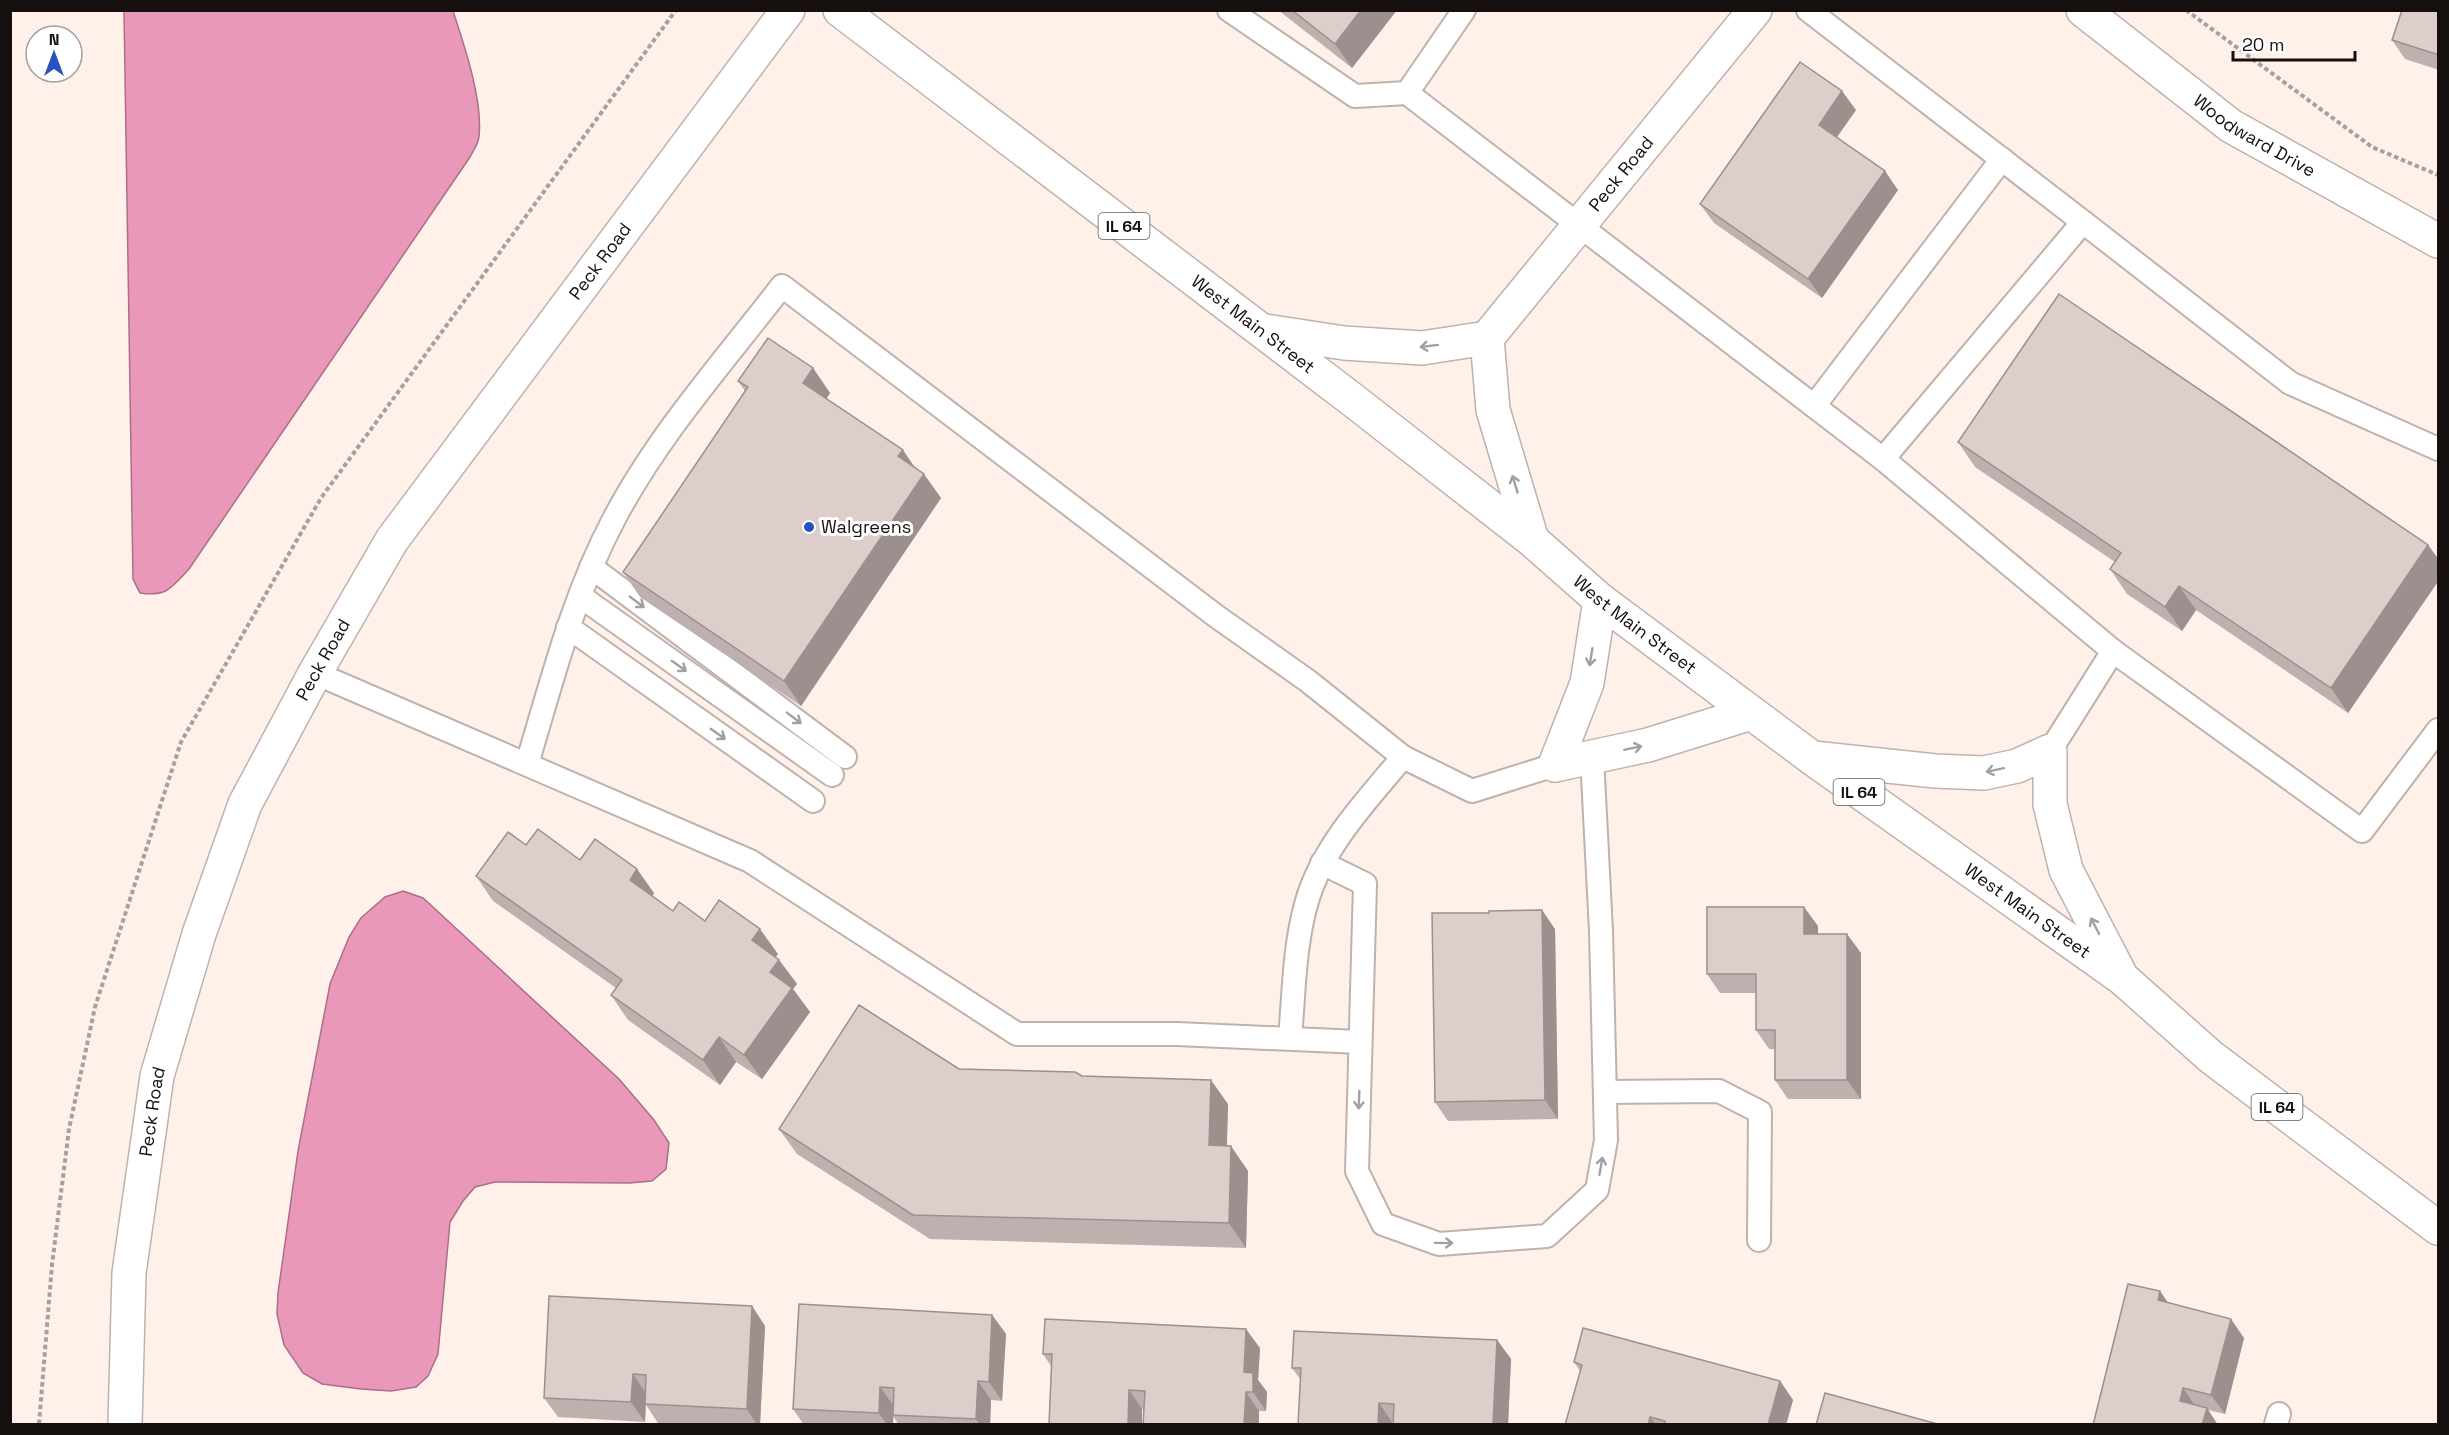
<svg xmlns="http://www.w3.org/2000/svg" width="2449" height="1435" font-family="'Space Grotesk',sans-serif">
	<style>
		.water { fill: #ea98ba; stroke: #aa6f86; stroke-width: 1.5 }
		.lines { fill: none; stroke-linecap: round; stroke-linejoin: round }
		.service-casing { stroke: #bfb2aa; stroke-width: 26 }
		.minor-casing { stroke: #bfb2aa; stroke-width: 36 }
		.tertiary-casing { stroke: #bfb2aa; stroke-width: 36 }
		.primary-casing { stroke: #bfb2aa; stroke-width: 36 }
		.path { stroke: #aa9f99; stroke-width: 4; stroke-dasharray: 4.5 3; stroke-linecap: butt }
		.service { stroke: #fff; stroke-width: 22 }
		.minor { stroke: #fff; stroke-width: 33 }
		.tertiary { stroke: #fff; stroke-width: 33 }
		.primary { stroke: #fff; stroke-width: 33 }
		.wall { fill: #beb0af }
		.shaded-wall { fill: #9b908e }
		.building { fill: #ddcdcb; stroke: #9b908e; stroke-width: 1.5 }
		.oneway { stroke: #a19f9f }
		.poi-dot { fill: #2951c0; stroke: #fff; stroke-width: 2 }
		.labels { text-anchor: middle; stroke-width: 6; stroke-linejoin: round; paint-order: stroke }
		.shield { fill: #fff; stroke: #5b5856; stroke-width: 1.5 }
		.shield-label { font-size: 16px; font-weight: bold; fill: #15100e }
		.street-label { font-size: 18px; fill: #15100e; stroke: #fff }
		.poi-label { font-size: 18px; fill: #15100e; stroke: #fff; text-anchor: start }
	</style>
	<rect width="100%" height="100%" fill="#fff1e9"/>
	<g class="water">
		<path d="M124,11H453C464,45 483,100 479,136C479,143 473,151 470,157L189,569C171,588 167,597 140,593L133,579Z"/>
		<path d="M403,891L423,898L619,1079L654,1120L669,1143L666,1169L652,1181L629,1183L495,1182L475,1187L463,1201L450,1222L438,1354L428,1376L416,1387L391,1391L361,1389L322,1384L303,1373L284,1345L277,1314L278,1293L298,1151L330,984L349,937L361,918L385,897Z"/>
	</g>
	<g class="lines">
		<defs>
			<g id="service">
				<path d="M1229,10L1355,96L1407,93L1883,459L2113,651"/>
				<path d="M1808,10L2083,222"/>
				<path d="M1407,93L1464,10"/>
				<path d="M1814,406L2002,159"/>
				<path d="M1883,459L2083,222L2290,383L2438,449"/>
				<path d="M591,567L845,757"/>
				<path d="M580,596L832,775"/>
				<path d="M568,627L813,801"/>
				<path d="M315,673L750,861L1017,1034H1177L1360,1042"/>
				<path d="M2050,751L2113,651L2362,831L2438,730"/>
				<path d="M527,764C552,681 573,596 614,519C658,435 724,361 782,286L1216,616L1308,681L1403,757L1472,791L1555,765"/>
				<path d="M1322,863L1365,884L1357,1171L1383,1224L1439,1244L1547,1236L1597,1190L1606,1140L1601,931L1592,757"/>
				<path d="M1290,1038C1294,993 1294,945 1307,901C1323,846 1367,800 1403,757"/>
				<path d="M1605,1092L1719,1091L1760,1112L1759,1240"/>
				<path d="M2276,1424L2279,1414"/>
			</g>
			<g id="minor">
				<path id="s1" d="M2083,10L2231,126L2438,241"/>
				<path id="s2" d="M1487,338L1755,10"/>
			</g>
			<g id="tertiary">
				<path id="s3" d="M125,1424L129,1273L157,1076L199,934L245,804L315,673L392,540L788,10"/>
			</g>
			<g id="primary">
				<path id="s4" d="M840,10L1354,401L1532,540L1600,600L1812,758L2122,978L2211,1057L2438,1228"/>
				<path d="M1266,331L1344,343L1422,348L1487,338L1493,410L1532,540"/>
				<path d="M1813,758L1935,771L1984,773L2017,766L2050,751V804L2066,870L2120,974"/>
				<path d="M1555,765L1648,745L1751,713"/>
				<path d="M1555,765L1587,683L1600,600"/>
			</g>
		</defs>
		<use href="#service" class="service-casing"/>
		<use href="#minor" class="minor-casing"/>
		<use href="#tertiary" class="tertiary-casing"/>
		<use href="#primary" class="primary-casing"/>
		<g class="path">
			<path d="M2186,10L2372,147L2438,175"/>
			<path d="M39,1424L52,1265L69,1129L95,1007L181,742L321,498L676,10"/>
		</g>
		<use href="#service" class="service"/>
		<use href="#minor" class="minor"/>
		<use href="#tertiary" class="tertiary"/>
		<use href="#primary" class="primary"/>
	</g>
	<g class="wall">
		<path d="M1278,10H1397L1352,68Z"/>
		<path d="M2439,10V70L2405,59L2392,40Z"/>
		<path d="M1856,110L1837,137L1898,190L1822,298L1714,223L1700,204Z"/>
		<path d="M813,368L830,393L826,399L915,467L941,498L801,706L640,597L623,572L745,391L738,381Z"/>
		<path d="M1958,442L2428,545L2439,560V580L2348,713L2196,610L2182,631L2127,594L2110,569L2115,562L1975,467Z"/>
		<path d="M526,845L580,860L654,893L653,896L673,911L705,921L778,954L775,957L779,960L797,984L793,989L810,1012L762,1079L736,1062L720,1085L628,1020L611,995L616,988L493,901L476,876Z"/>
		<path d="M1818,926V934L1861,953V1099H1788L1775,1080V1049H1769L1756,1030V993H1720L1707,974Z"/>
		<path d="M1555,929L1558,1119L1448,1121L1435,1102Z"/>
		<path d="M959,1069L1082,1076L1228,1104L1227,1146L1248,1171L1246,1248L930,1239L797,1154L779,1129Z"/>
		<path d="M2167,1302L2244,1338L2225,1414L2208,1410L2093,1425Z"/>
		<path d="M752,1306L765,1326L760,1425H688L658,1423L646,1405L645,1422L558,1417L544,1398Z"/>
		<path d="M992,1315L1006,1334L1002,1401L991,1400L990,1425H899L893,1416V1425H804L793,1409Z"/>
		<path d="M1497,1340L1511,1359L1508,1425H1393V1422L1300,1379L1292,1368Z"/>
		<path d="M1260,1348L1258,1380L1267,1392L1266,1411H1259V1425H1143L1144,1410L1142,1409V1425H1049L1051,1366L1043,1354Z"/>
		<path d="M1574,1362L1780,1381L1793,1400L1786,1425H1565L1580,1371Z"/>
	</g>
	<g class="shaded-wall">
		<path d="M1361,10H1397L1352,68L1335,44Z"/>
		<path d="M1842,91L1856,110L1832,144L1819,125Z"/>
		<path d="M1885,171L1898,190L1822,298L1808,279Z"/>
		<path d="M813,368L830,393L820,408L803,383Z"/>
		<path d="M903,450L920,475L898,456Z"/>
		<path d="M924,474L941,498L801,706L784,681Z"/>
		<path d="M2428,545L2439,560V580L2348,713L2331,688Z"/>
		<path d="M2179,586L2196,610L2182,631L2165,607Z"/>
		<path d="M637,869L654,893L647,904L630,880Z"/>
		<path d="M1804,907L1818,926V953L1804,934Z"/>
		<path d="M1542,910L1555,929L1558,1119L1545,1100Z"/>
		<path d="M760,929L778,954L770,965L752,940Z"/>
		<path d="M1847,934L1861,953V1099L1847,1080Z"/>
		<path d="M779,960L797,984L793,989L810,1012L762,1079L744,1055L770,972Z"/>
		<path d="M719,1037L736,1062L720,1085L703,1060Z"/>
		<path d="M1211,1080L1228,1104L1226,1170L1209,1145Z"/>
		<path d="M1231,1146L1248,1171L1246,1248L1229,1223Z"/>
		<path d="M2160,1291L2173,1310L2158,1300Z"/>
		<path d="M752,1306L765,1326L760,1425H757L747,1409Z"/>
		<path d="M992,1315L1006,1334L1002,1401L989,1382Z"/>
		<path d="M2231,1319L2244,1338L2225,1414L2211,1395Z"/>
		<path d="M1246,1329L1260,1348L1258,1380L1267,1392L1266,1411L1253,1392L1244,1372Z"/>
		<path d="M1497,1340L1511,1359L1508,1425H1493Z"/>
		<path d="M633,1374L646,1393L645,1422L631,1402Z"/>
		<path d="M978,1381L991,1400L990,1425H980L976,1419Z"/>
		<path d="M1780,1381L1793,1400L1786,1425H1768Z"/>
		<path d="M880,1387L894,1406L893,1425H887L879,1413Z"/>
		<path d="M2183,1388L2196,1407L2180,1401Z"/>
		<path d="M1129,1390L1142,1409V1425H1128Z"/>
		<path d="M1246,1392L1259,1411V1425H1244Z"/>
		<path d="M1379,1403L1392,1422V1425H1378Z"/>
		<path d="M2207,1408L2218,1425H2202Z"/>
		<path d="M1650,1417L1656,1425H1648Z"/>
	</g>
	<g class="building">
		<path d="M1292,10H1361L1335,44Z"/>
		<path d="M2402,10H2439V55L2392,40Z"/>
		<path d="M1800,62L1842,91L1819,125L1885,171L1808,279L1700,204Z"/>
		<path d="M2059,294L2428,545L2331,688L2179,586L2165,607L2110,569L2121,553L1958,442Z"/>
		<path d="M768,338L813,368L803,383L903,450L898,456L924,474L784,681L623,572L748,387L738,381Z"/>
		<path d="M538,829L580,860L595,839L637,869L630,880L673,911L679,902L705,921L719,900L760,929L752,940L779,960L770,972L792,988L744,1055L719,1037L703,1060L611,995L622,980L476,876L508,832L526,845Z"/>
		<path d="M1707,907H1804V934H1847V1080H1775V1030H1756V974H1707Z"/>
		<path d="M1542,910L1545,1100L1435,1102L1432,913H1489V911Z"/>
		<path d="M859,1005L959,1069L1075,1072L1082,1076L1211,1080L1209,1145L1231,1146L1229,1223L913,1215L779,1129Z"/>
		<path d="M2128,1284L2160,1291L2158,1300L2231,1319L2211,1395L2183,1388L2180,1401L2207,1408L2202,1425H2093Z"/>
		<path d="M549,1296L752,1306L747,1409L645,1404L646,1375L633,1374L631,1402L544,1398Z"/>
		<path d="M799,1304L992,1315L989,1382L978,1381L976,1419L893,1415L894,1388L880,1387L879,1413L793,1409Z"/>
		<path d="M1045,1319L1246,1329L1244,1372L1253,1373V1392H1246L1244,1425H1143L1145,1391L1129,1390L1128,1425H1049L1052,1354H1043Z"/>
		<path d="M1583,1328L1780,1381L1768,1425H1664L1665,1421L1650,1417L1648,1425H1565L1582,1365L1574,1362Z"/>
		<path d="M1294,1331L1497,1340L1493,1425H1393L1394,1404L1379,1403L1378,1425H1298L1301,1368H1292Z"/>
		<path d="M1825,1393L1941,1425H1816Z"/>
	</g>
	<defs><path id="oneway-shaft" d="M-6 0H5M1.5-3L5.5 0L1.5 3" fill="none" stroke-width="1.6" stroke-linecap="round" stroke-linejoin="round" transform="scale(1.5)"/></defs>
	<g class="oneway">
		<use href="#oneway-shaft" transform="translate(1429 346) rotate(173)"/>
		<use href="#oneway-shaft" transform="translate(1515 484) rotate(-107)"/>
		<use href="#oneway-shaft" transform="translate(637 602) rotate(37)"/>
		<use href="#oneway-shaft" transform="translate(1591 657) rotate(99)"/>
		<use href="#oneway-shaft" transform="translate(679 666) rotate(35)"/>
		<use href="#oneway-shaft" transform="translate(794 718) rotate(37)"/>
		<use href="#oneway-shaft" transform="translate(718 734) rotate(35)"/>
		<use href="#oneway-shaft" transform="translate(1633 748) rotate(-12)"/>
		<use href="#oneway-shaft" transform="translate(1995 770) rotate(168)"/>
		<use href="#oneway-shaft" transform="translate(2095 926) rotate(-117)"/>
		<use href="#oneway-shaft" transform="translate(1359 1100) rotate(92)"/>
		<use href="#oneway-shaft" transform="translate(1601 1166) rotate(-80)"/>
		<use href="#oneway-shaft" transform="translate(1444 1243) rotate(1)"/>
	</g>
	<circle class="poi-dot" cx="809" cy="527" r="6"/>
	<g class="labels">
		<g class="shield">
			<rect x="1098.5" y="213" width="51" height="26" rx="4.5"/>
			<rect x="1833.5" y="779" width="51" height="26" rx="4.5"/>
			<rect x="2251.5" y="1094" width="51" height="26" rx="4.5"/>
		</g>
		<g class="shield-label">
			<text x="1124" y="232">IL 64</text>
			<text x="1859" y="798">IL 64</text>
			<text x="2277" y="1113">IL 64</text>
		</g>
		<g class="street-label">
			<text dy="6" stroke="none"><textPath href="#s1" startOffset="213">Woodward Drive</textPath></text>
			<text dy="6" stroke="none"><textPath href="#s2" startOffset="212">Peck Road</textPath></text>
			<text dy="6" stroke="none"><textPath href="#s3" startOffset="1286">Peck Road</textPath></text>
			<text dy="6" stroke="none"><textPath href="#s4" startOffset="519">West Main Street</textPath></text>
			<text dy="6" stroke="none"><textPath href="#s4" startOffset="1005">West Main Street</textPath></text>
			<text dy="6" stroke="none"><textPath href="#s3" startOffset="800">Peck Road</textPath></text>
			<text dy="6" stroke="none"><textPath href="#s4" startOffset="1491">West Main Street</textPath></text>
			<text dy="6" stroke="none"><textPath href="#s3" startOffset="314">Peck Road</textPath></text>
		</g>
		<g class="poi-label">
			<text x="821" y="533">Walgreens</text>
		</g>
	</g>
	<rect width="2449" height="1435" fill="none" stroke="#15100e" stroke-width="24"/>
	<g transform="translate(54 54)"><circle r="28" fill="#ffffff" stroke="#a19f9f" stroke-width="1.5"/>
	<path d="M0-4.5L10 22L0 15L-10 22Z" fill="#2951c0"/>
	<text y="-9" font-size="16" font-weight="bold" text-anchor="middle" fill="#15100e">N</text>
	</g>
	<path d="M2233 51v9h122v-9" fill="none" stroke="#15100e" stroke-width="3"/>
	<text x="2242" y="51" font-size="18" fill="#15100e" stroke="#ffffff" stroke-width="4.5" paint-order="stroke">20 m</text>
</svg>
